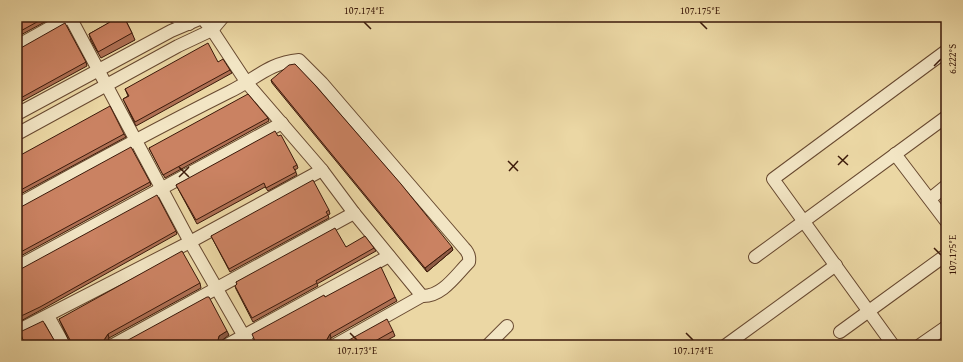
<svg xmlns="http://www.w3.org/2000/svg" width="963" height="362" font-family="'Gentium Book Plus',serif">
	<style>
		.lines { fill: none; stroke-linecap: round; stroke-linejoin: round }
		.street-casing { stroke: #684930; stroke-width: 14 }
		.street { stroke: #f2e5c4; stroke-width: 12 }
		.wall { fill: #ae7054; stroke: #3c1a0a }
		.shaded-wall { fill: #8d5b45; stroke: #3c1a0a }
		.building { fill: #ca8262; stroke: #3c1a0a }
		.ticks { fill: none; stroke: #3c1a0a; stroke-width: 1.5 }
		.neatline { fill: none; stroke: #3c1a0a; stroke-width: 1.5 }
		.ticks-label { font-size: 10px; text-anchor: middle; fill: #3c1a0a }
	</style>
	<rect width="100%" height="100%" fill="#ebd7a4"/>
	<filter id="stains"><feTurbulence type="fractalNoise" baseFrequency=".005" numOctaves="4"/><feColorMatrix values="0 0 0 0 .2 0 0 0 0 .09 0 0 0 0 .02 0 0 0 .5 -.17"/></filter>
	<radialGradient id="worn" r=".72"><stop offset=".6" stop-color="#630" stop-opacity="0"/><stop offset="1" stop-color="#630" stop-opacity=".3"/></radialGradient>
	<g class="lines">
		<defs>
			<g id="street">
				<path d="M70,17L190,242L249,345"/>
				<path d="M175,17L189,24"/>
				<path d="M202,18L212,30L247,83L322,170L354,213L422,296"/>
				<path d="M17,46L69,17"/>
				<path d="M17,114L171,31L204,17"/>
				<path d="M17,134L178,46L212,30L223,17"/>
				<path d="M895,154L946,221"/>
				<path d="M930,199L946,186"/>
				<path d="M17,205C87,166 157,128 229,92C256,79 268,63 299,60L322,83L464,248C468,252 470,256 469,262C456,275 442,297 422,296L335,345"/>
				<path d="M755,257L946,117"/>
				<path d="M17,267L282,123"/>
				<path d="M48,316L64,345"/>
				<path d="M17,331L190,242L322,170"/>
				<path d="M840,332L946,255"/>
				<path d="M113,345L354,213"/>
				<path d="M227,345L389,256"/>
				<path d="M488,345L507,326"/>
				<path d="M726,345L836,265"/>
				<path d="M893,345L773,179L946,51"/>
				<path d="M920,345L946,327"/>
			</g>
		</defs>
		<use href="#street" class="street-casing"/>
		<use href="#street" class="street"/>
	</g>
	<g class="wall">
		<path d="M17,17H54L17,37Z"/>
		<path d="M106,17H124L132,33L135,40L101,58L91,41L89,34L109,23Z"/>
		<path d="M17,49L86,62L87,66L17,104Z"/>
		<path d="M218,62L230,70L232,73L136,126L123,99L128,96L125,89Z"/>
		<path d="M271,80L453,250L427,272L272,83Z"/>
		<path d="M268,118L269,121L165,178L149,148Z"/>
		<path d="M124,134L126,137L17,196V157Z"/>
		<path d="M278,136L297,165L298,168L295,170L297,175L268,191L265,187L197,224L176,185Z"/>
		<path d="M150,182L151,185L17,258V208Z"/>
		<path d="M329,210L330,214L328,215L329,218L230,272L211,236Z"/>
		<path d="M176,231L177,234L41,310L17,323V270H19Z"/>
		<path d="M346,247L374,248L376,251L317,284L318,286L253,322L236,289L235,286L237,284L236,282Z"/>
		<path d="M200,283L201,288L109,338L106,344L69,341L59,319Z"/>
		<path d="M325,297H395L397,301L331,338L328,344L252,345Z"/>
		<path d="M393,331L395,336L378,345H340Z"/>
	</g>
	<g class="shaded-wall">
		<path d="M452,247L453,250L427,272L425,268Z"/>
		<path d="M227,331L229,335L221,341L219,345L218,340L219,336Z"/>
		<path d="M108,334L109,338L106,344L104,340Z"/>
		<path d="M330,334L331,338L328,345L326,341Z"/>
	</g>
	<g class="building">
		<path d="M17,17H46L17,33Z"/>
		<path d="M107,17H124L132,33L98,52L89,34L110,22Z"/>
		<path d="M65,23L86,62L17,100V49H19Z"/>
		<path d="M208,43L218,62L223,59L230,70L135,122L123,99L129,96L125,89Z"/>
		<path d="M295,64L315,85L401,184L452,247L425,268L271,80L289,65Z"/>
		<path d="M248,94L268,118L163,175L149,148Z"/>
		<path d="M110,106L124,134L17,192V157Z"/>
		<path d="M275,131L278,136L281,135L297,165L293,167L296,172L266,188L264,183L196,220L176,185Z"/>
		<path d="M131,147L150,182L17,254V208H19Z"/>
		<path d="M313,180L329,210L326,212L328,215L229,269L211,236Z"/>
		<path d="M157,195L176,231L40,307L17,318V270H19Z"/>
		<path d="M335,228L346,247L365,236L374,248L316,281L317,283L252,318L235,286L237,284L236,282Z"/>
		<path d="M182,251L200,283L108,334L104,340L106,345H67L70,340L59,319Z"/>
		<path d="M381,267L395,297L330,334L326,341L329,345H252L255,341L252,334L324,295L325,297Z"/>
		<path d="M207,297H209L227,331L219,336L218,340L219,344L220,345H119Z"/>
		<path d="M387,319L393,331L368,345H340Z"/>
		<path d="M43,321L57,345H25L20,332Z"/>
		<path d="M239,342L242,345H232Z"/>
	</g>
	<path class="ticks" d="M364,22L371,29M700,22L707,29M934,66L941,59M838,156L848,165M508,161L518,171M838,165L848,155M179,167L189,177M509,171L518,161M179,177L189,167M934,248L941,255M350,333L357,340M686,333L693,340"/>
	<rect width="963" height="362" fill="none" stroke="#ebd7a4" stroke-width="44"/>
	<rect x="22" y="22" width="919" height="318" class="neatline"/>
	<g class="ticks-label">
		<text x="364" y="14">107.174°E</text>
		<text x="700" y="14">107.175°E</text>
		<text transform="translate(952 59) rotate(-90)" y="4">6.222°S</text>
		<text transform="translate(952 255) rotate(-90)" y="4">107.175°E</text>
		<text x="357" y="354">107.173°E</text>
		<text x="693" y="354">107.174°E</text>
	</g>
	<rect width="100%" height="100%" filter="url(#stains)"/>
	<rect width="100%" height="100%" fill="url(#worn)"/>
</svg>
